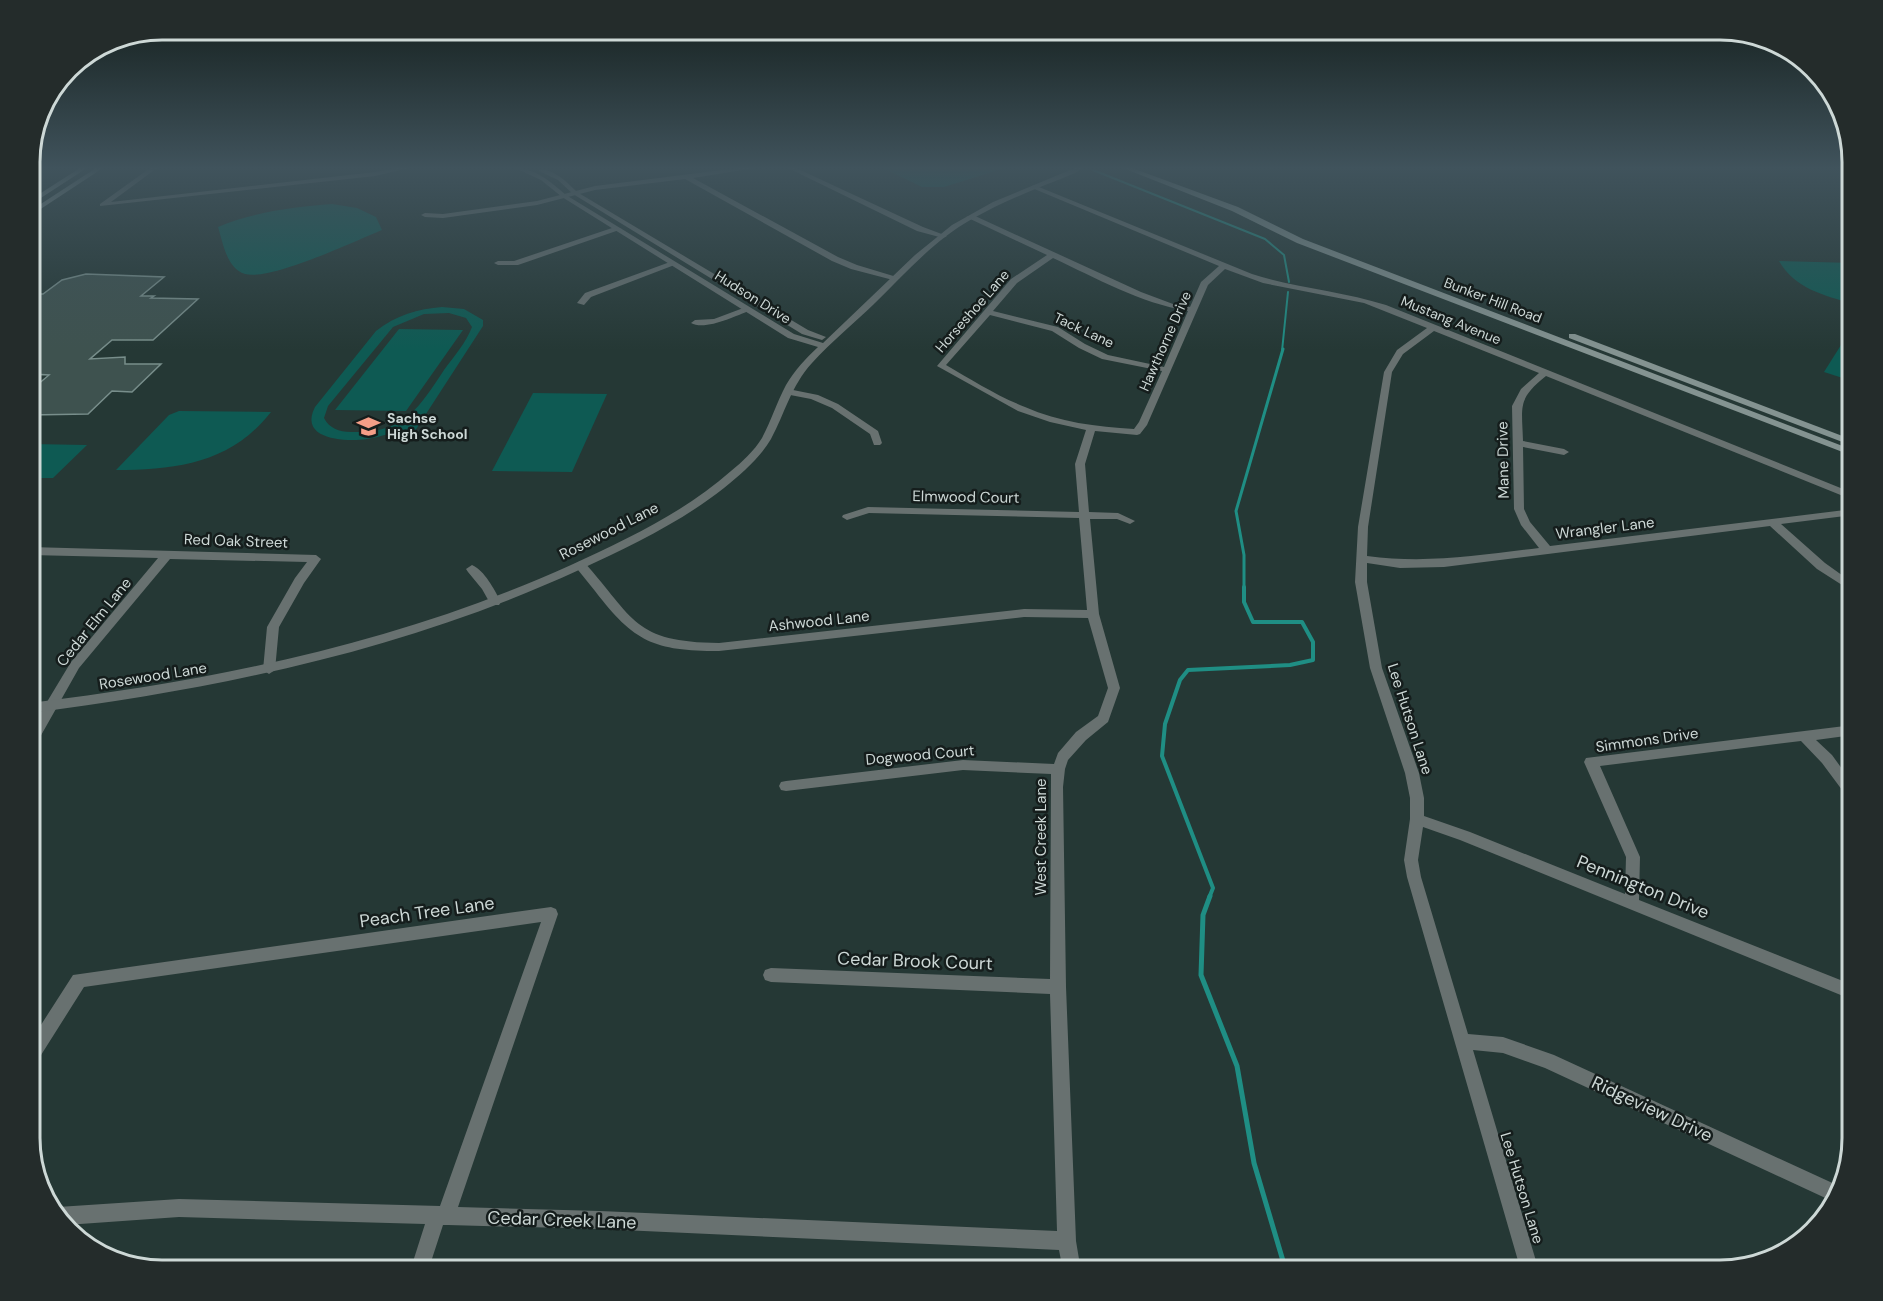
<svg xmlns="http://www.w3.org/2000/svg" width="1883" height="1301" font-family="'DM Sans',sans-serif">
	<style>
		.green { fill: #0e5a53; fill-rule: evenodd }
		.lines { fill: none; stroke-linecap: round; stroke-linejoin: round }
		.stream-far3 { stroke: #1f8e84; stroke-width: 2 }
		.stream-far2 { stroke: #1f8e84; stroke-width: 3 }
		.stream-far1 { stroke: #1f8e84; stroke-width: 4 }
		.stream { stroke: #1f8e84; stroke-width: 5 }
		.building { fill: #3e524f; stroke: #788e8b; stroke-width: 1.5 }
		.minor { fill: #687170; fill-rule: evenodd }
		.tertiary { fill: #687170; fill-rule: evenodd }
		.secondary { fill: #849391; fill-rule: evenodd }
		.labels { text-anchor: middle; stroke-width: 5; stroke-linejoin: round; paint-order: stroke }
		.far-street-label { font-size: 14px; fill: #cdd8d6; stroke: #151d1c }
		.far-poi-label { font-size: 14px; font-weight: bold; fill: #cdd8d6; stroke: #151d1c; text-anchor: start }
		.street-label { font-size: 15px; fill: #cdd8d6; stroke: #151d1c }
		.near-street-label { font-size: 18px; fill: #cdd8d6; stroke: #151d1c }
		.rim { fill: none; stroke: #cdd8d6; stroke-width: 3 }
	</style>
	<rect width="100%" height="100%" fill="#253835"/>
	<g class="green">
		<path d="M883,168H1005L944,187H922Z"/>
		<path d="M332,204L357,208L376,217L382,230C355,241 271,281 245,274C227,269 223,243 218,227C254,212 293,207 332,204Z"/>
		<path d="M1779,261L1853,263V304C1824,295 1795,289 1779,261Z"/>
		<path d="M442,307L464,309L483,320V326L413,434H400L403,429C391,433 380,437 367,439C346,442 298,440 315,407L376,331C396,315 418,309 442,307ZM449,313L466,318L472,327C466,343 454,356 444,370C418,409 404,434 351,432C339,432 329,428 324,418L328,406L393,327L424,314Z"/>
		<path d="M1853,326V380L1852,381L1824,372Z"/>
		<path d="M399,329L463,330L406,411L335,410Z"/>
		<path d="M533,393L607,394L572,472L492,471Z"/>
		<path d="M179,411L271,412C231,463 177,470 116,470L169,415Z"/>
		<path d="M30,444L87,445L53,478H30Z"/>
	</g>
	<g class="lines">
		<g class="stream-far3">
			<path d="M1093,170L1265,239L1284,255L1289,282"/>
			<path d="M1282,351L1288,292"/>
		</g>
		<path class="stream-far2" d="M1244,588V555L1236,511L1283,349"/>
		<path class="stream-far1" d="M1209,898L1213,888L1162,756L1165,724L1180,680L1188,670L1290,665L1313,660V642L1302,622H1253L1244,602V587"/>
		<path class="stream" d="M1210,896L1203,915L1201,975L1237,1066L1254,1163L1286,1271"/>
	</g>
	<path class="building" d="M86,274L164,277L141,296H154L151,298L198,299L153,340H112L90,359L125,357V364H161L132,392L112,391L88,414L30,415V391L49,375L30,374V300L38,294H43L62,280Z"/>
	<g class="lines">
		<g class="minor">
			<path d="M150,168H157L111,202L375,172L397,168H409L375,176L100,206V204Z"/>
			<path d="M738,168H755L693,178L838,257L857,265L900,278L893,280L851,269L832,261L685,179L595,190L537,205L443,218L425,217L421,215L425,213L443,214L537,201L595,186Z"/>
			<path d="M788,168H796L923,227L947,236L943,238L917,231Z"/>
			<path d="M1034,185L1252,274C1296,288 1342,291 1386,305L1853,493V500L1546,376C1517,399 1522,406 1523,441L1564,449L1569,452L1564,455L1523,447L1524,509L1530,522L1550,546L1853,509V515L1781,524L1825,563L1853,583V592L1817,569L1770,526L1444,567L1400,568L1367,563V582L1382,668L1419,773L1424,798V816L1470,832L1625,894L1626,857L1584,762L1586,758L1853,725V735L1816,740L1832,755L1853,784V800L1848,798L1822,763L1801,741L1600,766L1640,857L1639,900L1853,985V1000L1460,840L1423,827L1418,860L1421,877L1468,1034L1503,1037L1554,1055L1839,1186L1834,1202L1545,1068L1503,1053L1473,1050L1539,1271H1521L1407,877L1404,860L1410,819V798L1405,773L1370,668L1355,582L1358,527L1384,372L1397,350L1427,328L1364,303L1263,283L1225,269L1208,285L1147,425L1140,434L1137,435L1095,431L1085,464L1089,512L1118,513L1135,521L1130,524L1117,519H1090L1099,614L1120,688L1108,722L1086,740L1068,760L1065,769L1063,787L1066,987L1076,1241L1081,1271H1063L1059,1250L600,1229L448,1225H443L428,1271H410L425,1224L179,1217L66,1225L52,1209L58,1207L179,1199L440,1206L541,922L84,987L36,1063L30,1065V1042L73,975L551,907L556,909L558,914L458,1207L600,1211L1057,1231L1050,994L771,982L765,980L763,975L765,970L771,968L1050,979L1051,774L963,770L786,791L781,790L779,786L781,782L786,781L963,760L1054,764L1058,753L1076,732L1098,716L1108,688L1088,618L1024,617L719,651C654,651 634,642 595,591C588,582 581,574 574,565L580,561L584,562C635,619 633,642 719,643L1024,609L1087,610L1079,518L869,513L847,520L842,517L843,515L868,507L1079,512L1075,464L1086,430L1050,422L1018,411L937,366L1011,279L1047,255L966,217L973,215L1141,292L1173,304L1190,307L1201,282L1219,266L1032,188V186ZM1053,258C1096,278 1140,303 1188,311L1164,367L1108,355L1085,344L1058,327L993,311L1017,283ZM990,315L1052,331L1079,348L1102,359L1162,371L1139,422L1134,429C1097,427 1059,422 1025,407C997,396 972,380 946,365ZM1434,331L1539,373L1521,389L1512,406L1514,509L1521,525L1539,548C1480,555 1428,564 1367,556L1368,527L1392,372L1403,354Z"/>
			<path d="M615,227L622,229L518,265H498L494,263L498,261H514Z"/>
			<path d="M670,262L677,264L591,297L584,305L577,303L585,293Z"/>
			<path d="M746,307L750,309L749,311C735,316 705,331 691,323L695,320L714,319Z"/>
			<path d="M788,389L818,395L838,404L878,431L882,443L880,445H874L870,434L832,408L811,399L785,394V390Z"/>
			<path d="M30,547L316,555L321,559L304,583L279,627L275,670L269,674L263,670L267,627L295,578L307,562L170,559L79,668L35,746L30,747V730L71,662L158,558L30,555Z"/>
			<path d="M472,565C485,571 494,589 501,602L499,605H491L482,589L468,572L466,569Z"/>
		</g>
		<g class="tertiary">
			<path d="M515,168C535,168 551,182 566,195L794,334L823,343L915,255L952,225L993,202L1075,168H1084C1072,175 1058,180 1045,185C1020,195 995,206 972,219C934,240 905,274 874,304C853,324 831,342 812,363C791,386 785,413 771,439C760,458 741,474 724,488C681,522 629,547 579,570C405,650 219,689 30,713V703C218,680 398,643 571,565C627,539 685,512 731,471C742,462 754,451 762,438C771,421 777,402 786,385C795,370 806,358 818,347L788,338L562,197L541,180Z"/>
			<path d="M539,169C554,169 567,182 577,192L808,330L826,337L822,340L802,334L573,194L558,180L539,171Z"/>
		</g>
		<g class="secondary">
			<path d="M80,168H87L30,205V200Z"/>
			<path d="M96,168H103L30,216V211Z"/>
			<path d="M1123,168H1132L1238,207L1303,239L1853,450V456L1297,243L1232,211Z"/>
			<path d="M1569,334H1575L1853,440V446L1569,338Z"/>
		</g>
	</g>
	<linearGradient id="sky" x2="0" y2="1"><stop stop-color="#141f1d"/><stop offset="0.48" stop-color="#40535c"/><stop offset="1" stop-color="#40535c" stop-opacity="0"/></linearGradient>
	<rect width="1883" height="350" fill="url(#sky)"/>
	<defs>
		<symbol id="school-bare" viewBox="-9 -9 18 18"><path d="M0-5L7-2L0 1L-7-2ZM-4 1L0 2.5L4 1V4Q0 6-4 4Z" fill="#f49e87" stroke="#151d1c" stroke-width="2.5" paint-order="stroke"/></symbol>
	</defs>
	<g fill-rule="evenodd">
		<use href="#school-bare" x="352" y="410" width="33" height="33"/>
	</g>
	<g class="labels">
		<g class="far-street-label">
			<text transform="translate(753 297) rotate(32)" y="5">Hudson Drive</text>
			<text transform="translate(1493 300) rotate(21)" y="5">Bunker Hill Road</text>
			<text transform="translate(972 311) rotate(-49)" y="5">Horseshoe Lane</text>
			<text transform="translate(1451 320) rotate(22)" y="5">Mustang Avenue</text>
			<text transform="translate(1084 330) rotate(25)" y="5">Tack Lane</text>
			<text transform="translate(1165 341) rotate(-66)" y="5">Hawthorne Drive</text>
		</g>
		<g class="far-poi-label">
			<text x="387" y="423">Sachse<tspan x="387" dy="16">High School</tspan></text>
		</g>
		<g class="street-label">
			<text transform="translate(1503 460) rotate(-91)" y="5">Mane Drive</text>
			<text transform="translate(966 497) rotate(1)" y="5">Elmwood Court</text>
			<text transform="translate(1605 528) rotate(-7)" y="5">Wrangler Lane</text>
			<text transform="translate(609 531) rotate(-27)" y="5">Rosewood Lane</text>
			<text transform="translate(236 541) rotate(2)" y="5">Red Oak Street</text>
			<text transform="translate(819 621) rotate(-6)" y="5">Ashwood Lane</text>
			<text transform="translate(94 622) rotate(-51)" y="5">Cedar Elm Lane</text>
			<text transform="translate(153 676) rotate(-9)" y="5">Rosewood Lane</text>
			<text transform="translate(1410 719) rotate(72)" y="5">Lee Hutson Lane</text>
			<text transform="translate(1647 740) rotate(-8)" y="5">Simmons Drive</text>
			<text transform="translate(920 755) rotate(-5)" y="5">Dogwood Court</text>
			<text transform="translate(1041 837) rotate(-90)" y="5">West Creek Lane</text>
			<text transform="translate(1522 1188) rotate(73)" y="5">Lee Hutson Lane</text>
		</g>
		<g class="near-street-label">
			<text transform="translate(1643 887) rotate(22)" y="6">Pennington Drive</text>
			<text transform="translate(427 912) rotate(-8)" y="6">Peach Tree Lane</text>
			<text transform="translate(915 961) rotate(2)" y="6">Cedar Brook Court</text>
			<text transform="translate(1652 1109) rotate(25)" y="6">Ridgeview Drive</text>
			<text transform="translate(562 1220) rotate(2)" y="6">Cedar Creek Lane</text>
		</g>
	</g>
	<path d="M0 0H1883V1301H0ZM162 40H1720A122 122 0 0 1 1842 162V1138A122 122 0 0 1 1720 1260H162A122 122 0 0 1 40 1138V162A122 122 0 0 1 162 40Z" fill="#242c2b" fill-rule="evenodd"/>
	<path class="rim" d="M162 40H1720A122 122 0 0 1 1842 162V1138A122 122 0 0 1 1720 1260H162A122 122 0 0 1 40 1138V162A122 122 0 0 1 162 40Z"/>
</svg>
